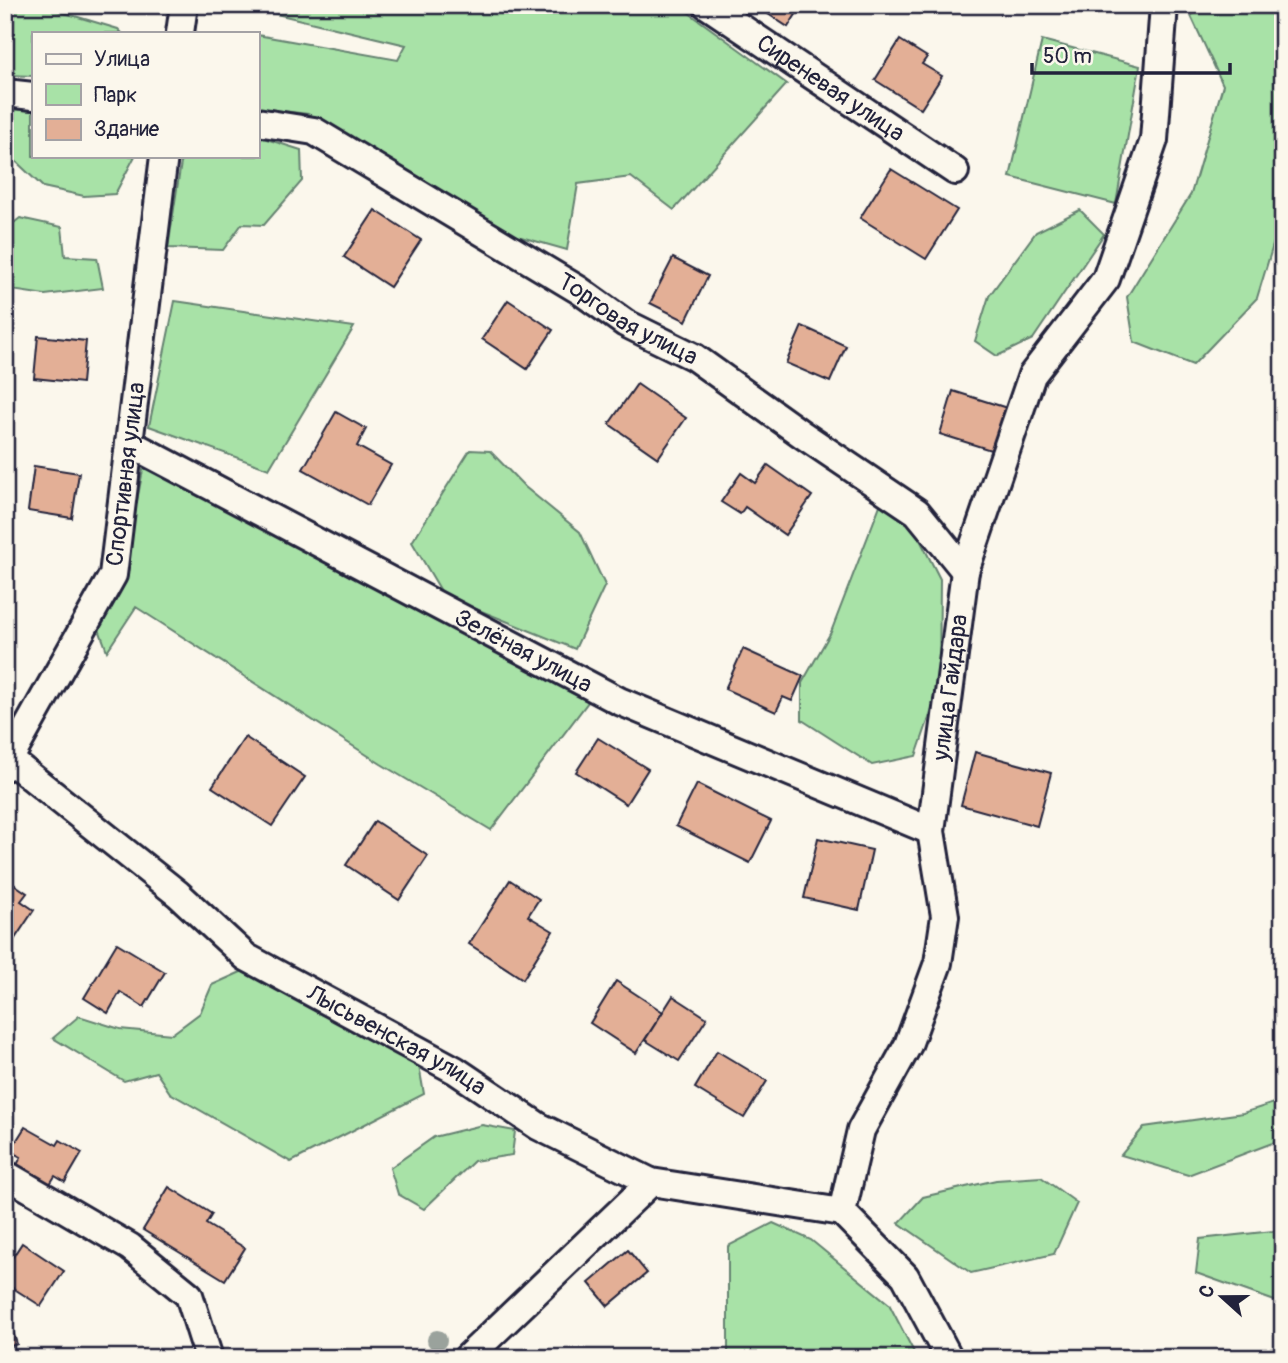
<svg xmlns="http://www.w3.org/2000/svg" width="1288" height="1363" font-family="Pangolin,sans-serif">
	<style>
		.green { fill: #a8e2a7; stroke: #658271; stroke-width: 2 }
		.building { fill: #e3af96; stroke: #22223b; stroke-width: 2 }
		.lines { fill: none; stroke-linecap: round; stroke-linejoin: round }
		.minor-casing { stroke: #22223b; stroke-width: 32 }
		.minor { stroke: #fbf7ec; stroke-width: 26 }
		.tree { fill: #9aa29c }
		.labels { text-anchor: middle; stroke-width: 7; stroke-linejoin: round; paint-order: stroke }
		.street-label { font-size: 24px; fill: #22223b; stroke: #fbf7ec }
	</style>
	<rect width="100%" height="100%" fill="#fbf7ec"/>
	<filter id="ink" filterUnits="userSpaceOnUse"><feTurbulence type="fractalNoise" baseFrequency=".0143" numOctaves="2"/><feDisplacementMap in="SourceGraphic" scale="14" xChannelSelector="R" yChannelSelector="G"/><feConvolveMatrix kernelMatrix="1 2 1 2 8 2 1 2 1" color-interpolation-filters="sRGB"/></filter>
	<g filter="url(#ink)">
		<g class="green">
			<path d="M5,5H38L118,29L122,33H33V76L5,75Z"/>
			<path d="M239,5H678L787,84L674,210L631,177L578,184L567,250L514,235L308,114L257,108V35L398,60L406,45Z"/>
			<path d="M1200,5H1268L1283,17V212L1257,298L1193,365L1134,342L1127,297L1191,194L1223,85L1191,16Z"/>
			<path d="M1042,40L1140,66L1116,204L1010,177Z"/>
			<path d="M5,108L33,111V156H135L115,194L84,196L43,187L5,151Z"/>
			<path d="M257,136L301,150L302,181L264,225L242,224L223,250L168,248L182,156H257Z"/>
			<path d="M1080,210L1104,234L1033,339L997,356L975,341L989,296L1036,232Z"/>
			<path d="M20,218L62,227L65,256L97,258L103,288L45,295L5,289V230Z"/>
			<path d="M175,301L354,327L269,469L149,426Z"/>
			<path d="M470,450L490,451L525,487L580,532L605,585L575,649L444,596L412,542Z"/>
			<path d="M145,460L423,614L591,698L491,830L381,764L136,607L107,651L99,629L119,591Z"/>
			<path d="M882,500L913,526L940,579L939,689L916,756L872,765L802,720V683L831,632Z"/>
			<path d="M252,967L419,1066L424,1094L291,1162L170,1093L156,1072L124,1081L53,1038L79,1016L120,1029L172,1034L200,1013L212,985Z"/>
			<path d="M1283,1100V1139L1188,1175L1121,1155L1144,1127L1243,1113Z"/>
			<path d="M482,1125L515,1131L512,1155L474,1161L424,1209L398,1194L390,1168L434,1137Z"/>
			<path d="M1041,1177L1077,1203L1054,1254L971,1273L899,1223L923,1197L996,1180Z"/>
			<path d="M773,1223L811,1240L889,1304L917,1358H728V1246Z"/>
			<path d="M1283,1230V1304L1196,1273L1200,1239Z"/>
		</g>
		<g class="building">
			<path d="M770,5H802L788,27L765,12Z"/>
			<path d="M900,40L927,57L922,64L942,76L921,109L875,80Z"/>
			<path d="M891,169L957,210L926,259L860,218Z"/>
			<path d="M375,210L421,240L390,287L344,257Z"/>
			<path d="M673,258L708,276L686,321L650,303Z"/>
			<path d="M508,300L553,330L527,369L482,339Z"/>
			<path d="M802,326L846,346L830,382L786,363Z"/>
			<path d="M38,336L86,341L82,383L34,378Z"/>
			<path d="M637,384L686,418L658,458L609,424Z"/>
			<path d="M953,391L1007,408L994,451L940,434Z"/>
			<path d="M336,412L366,429L357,446L391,465L368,505L303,469Z"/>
			<path d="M768,465L812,496L785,535L745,507L740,514L721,502L741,473L755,483Z"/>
			<path d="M34,466L79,473L72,518L28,511Z"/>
			<path d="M743,649L803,676L792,701L783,697L776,712L725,689Z"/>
			<path d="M245,737L305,777L272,826L212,787Z"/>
			<path d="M598,738L648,769L626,804L576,772Z"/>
			<path d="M975,752L1051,773L1037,826L961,805Z"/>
			<path d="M697,784L771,821L750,863L676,826Z"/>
			<path d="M375,821L428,856L399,900L346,865Z"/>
			<path d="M818,838L872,850L859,910L804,898Z"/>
			<path d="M5,878L27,893L21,901L34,910L12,943L5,938Z"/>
			<path d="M510,880L539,899L528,916L553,931L523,979L469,944Z"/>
			<path d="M117,943L165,972L144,1007L120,992L108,1013L84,998Z"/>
			<path d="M616,981L663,1012L636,1053L590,1023Z"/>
			<path d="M673,996L707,1018L679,1061L645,1040Z"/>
			<path d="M717,1051L767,1081L744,1118L695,1088Z"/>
			<path d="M25,1127L57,1145L60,1140L82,1153L65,1182L55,1176L50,1184L17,1165L21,1157L10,1151Z"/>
			<path d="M169,1187L212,1214L206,1224L245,1248L225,1280L143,1230Z"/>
			<path d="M22,1243L64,1271L41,1306L5,1283V1269Z"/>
			<path d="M628,1250L647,1273L608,1306L589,1283Z"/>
			<path d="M8,1316L17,1344L5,1348V1317Z"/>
			<path d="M320,1350L323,1358H296Z"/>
			<path d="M268,1351L270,1358H250V1357Z"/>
		</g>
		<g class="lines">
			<defs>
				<g id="minor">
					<path id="s1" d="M707,5L955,171"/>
					<path d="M180,33L184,5"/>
					<path d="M5,93L33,96"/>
					<path id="s2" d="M257,122L314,131L579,290L625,323L694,357L803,435L917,512L965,571"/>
					<path id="s3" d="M129,443L619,701L931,831"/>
					<path id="s4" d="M5,756L178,894L246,957L455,1070L538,1126L651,1182L842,1212"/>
					<path id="s5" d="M5,767L113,575L164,156"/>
					<path d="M5,1174L130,1247L189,1295L209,1358"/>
					<path d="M467,1358L651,1182"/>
					<path id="s6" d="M949,1358L905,1276L842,1212L861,1130L908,1045L938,963L945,916L931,831L965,571L1032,375L1106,279L1154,140L1164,5"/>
				</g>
			</defs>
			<use href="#minor" class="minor-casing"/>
			<use href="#minor" class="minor"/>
		</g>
		<circle class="tree" cx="437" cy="1340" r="10"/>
	</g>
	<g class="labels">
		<g class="street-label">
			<text dy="8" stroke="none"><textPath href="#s1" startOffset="149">Сиреневая улица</textPath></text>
			<text dy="8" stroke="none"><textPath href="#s2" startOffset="424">Торговая улица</textPath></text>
			<text dy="8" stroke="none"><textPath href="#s5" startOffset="322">Спортивная улица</textPath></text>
			<text dy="8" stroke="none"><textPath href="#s3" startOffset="446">Зелёная улица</textPath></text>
			<text dy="8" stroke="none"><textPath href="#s6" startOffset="730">улица Гайдара</textPath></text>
			<text dy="8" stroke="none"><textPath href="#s4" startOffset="486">Лысьвенская улица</textPath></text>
		</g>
	</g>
	<rect width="1288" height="1363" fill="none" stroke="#fbf7ec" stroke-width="28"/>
	<rect x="14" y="14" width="1260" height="1335" fill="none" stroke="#22223b" stroke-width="2.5" filter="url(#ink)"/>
	<rect x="32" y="32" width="228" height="126" fill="#fbf7ec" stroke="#a4a2a5" stroke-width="2"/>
	<rect x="46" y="54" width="35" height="10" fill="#fbf7ec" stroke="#a4a2a5" stroke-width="2"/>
	<text x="94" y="66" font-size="21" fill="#22223b">Улица</text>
	<rect x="46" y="84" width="35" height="21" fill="#a8e2a7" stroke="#a4a2a5" stroke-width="2"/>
	<text x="94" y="102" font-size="21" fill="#22223b">Парк</text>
	<rect x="46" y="119" width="35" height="21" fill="#e3af96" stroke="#a4a2a5" stroke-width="2"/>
	<text x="94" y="136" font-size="21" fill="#22223b">Здание</text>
	<g transform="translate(1222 1297) rotate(291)" stroke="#fbf7ec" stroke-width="5" paint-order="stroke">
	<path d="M0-5L12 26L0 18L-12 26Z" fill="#22223b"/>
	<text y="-10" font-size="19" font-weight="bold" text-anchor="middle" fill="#22223b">С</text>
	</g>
	<path d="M1032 63v10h198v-10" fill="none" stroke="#22223b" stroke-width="3.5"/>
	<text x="1043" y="63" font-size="21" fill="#22223b" stroke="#fbf7ec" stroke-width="5" paint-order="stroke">50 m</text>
</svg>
